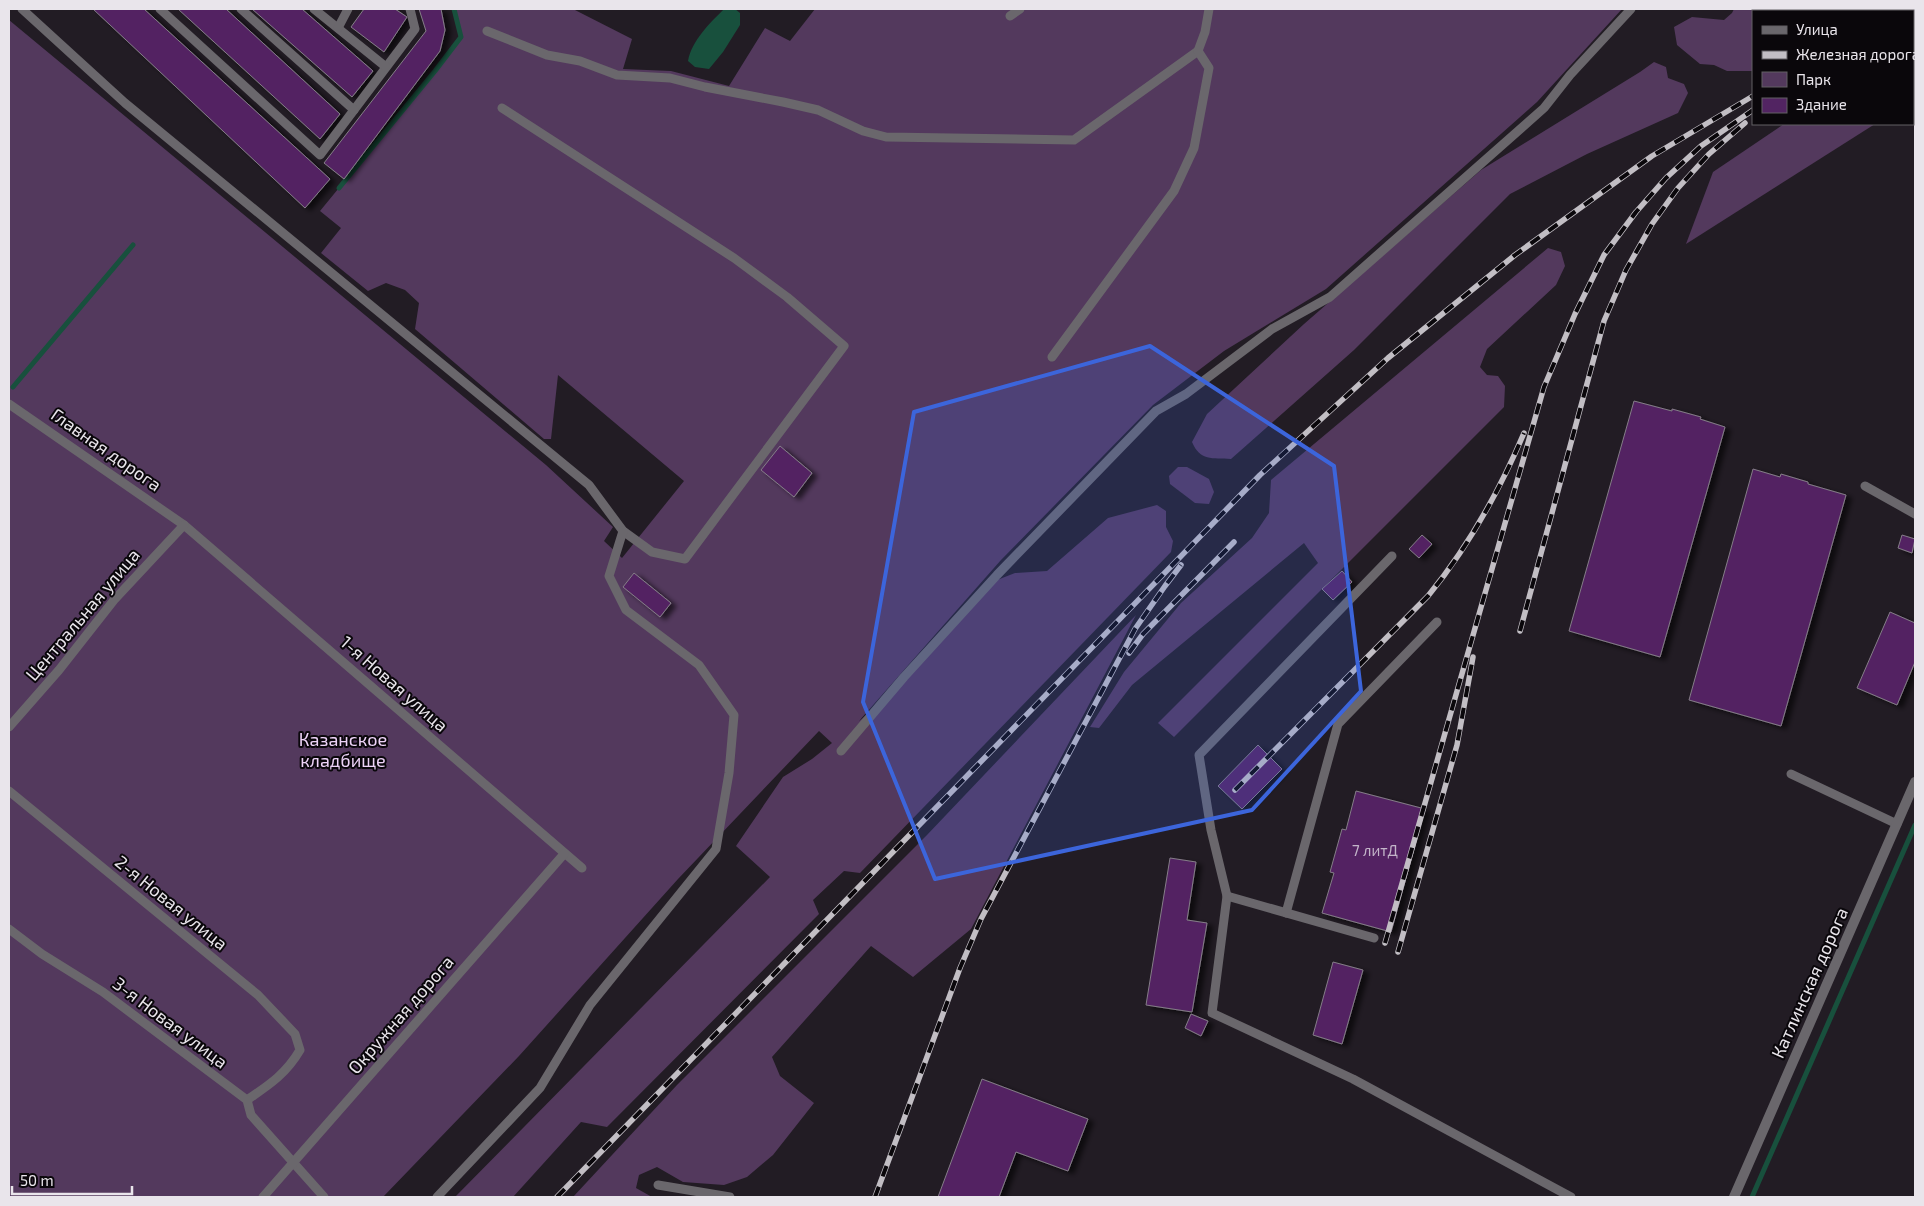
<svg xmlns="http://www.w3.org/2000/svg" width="1924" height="1206" font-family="'Exo 2',sans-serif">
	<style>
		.green { fill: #53395d }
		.water { fill: #18503d }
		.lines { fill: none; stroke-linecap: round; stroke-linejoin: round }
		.stream { stroke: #18503d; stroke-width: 5 }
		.building { fill: #522462; stroke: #857d88; filter: url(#shadow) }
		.service { stroke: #6a676c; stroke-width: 9 }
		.minor { stroke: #6a676c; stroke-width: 10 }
		.rail-casing { stroke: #c2bec4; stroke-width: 5.5 }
		.rail { stroke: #0a070b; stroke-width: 4; stroke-dasharray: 11; stroke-linecap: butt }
		.marked { fill: #3c65db; fill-opacity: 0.2; stroke: #3c65db; stroke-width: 4; stroke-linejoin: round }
		.labels { text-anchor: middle; stroke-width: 4; stroke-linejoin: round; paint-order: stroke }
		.number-label { font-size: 15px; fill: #c3b5c9 }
		.street-label { font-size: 18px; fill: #e9e5eb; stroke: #0a070b }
		.park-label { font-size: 18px; fill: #eed3f8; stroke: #0a070b }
	</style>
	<defs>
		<filter id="shadow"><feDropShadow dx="5.5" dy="3" stdDeviation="2.5" flood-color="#0009"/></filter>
	</defs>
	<rect width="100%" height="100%" fill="#221c24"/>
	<g class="green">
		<path d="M454,9H573L632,39L623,69L671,71L729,86L765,28L790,41L815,9H1622L1537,102L1326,289L1224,351L1153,405L1001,560L859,721L874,709L992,582L1015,573L1047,571L1108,518L1157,505L1166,511V527L1173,541L1171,552L860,873L844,871L813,900L819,914L607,1127L581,1122L513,1197H455L770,877L736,846L783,777L812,759L832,743L819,731L678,879L519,1056L383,1197H9V20L546,465L613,527L604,541L622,558L684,481L558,375L551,439H544L415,329L419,303L405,290L386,283L368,291L321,253L341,228L320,211L435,71L461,37Z"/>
		<path d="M1734,9H1754L1755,11H1753V71H1727L1714,65L1700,64L1677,45L1674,27L1692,17L1724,20L1732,13Z"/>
		<path d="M1654,62L1666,67L1668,78L1684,84L1688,93L1678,113L1587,154L1510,194L1354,350L1231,459C1212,458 1200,461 1192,442L1207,414L1304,324L1481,170L1640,72Z"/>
		<path d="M1784,124H1875L1686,244L1713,172Z"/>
		<path d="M1548,248L1561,252L1565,266L1556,285L1487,349L1480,367L1487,375L1498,376L1505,386L1504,407L1174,737L1158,723L1318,563L1304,543L1132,685L1099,728L1090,727L1124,672L1181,603L1252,538L1269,513L1271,480Z"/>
		<path d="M1178,467H1187L1209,479L1214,492L1209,504L1195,503L1170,484L1169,476Z"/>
		<path d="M1136,615L971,929L913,977L871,946L772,1057L780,1076L814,1103L773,1155L747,1177L724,1185L683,1182L657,1167L639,1175L636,1188L652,1197H573L677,1085L927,835Z"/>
	</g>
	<path class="water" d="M724,9H735L740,13V25L723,52L709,69L695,67L688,61C692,40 710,23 724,9Z"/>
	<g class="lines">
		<g class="stream">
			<path d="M339,188L435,71L461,37L454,9"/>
			<path d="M13,387L133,245"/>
			<path d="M1752,1197L1915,825"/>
		</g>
	</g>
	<g class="building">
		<path d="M93,9H144L330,179L305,208Z"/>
		<path d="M178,9H226L340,114L320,139Z"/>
		<path d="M252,9H302L373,71L352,97Z"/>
		<path d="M364,9H395L407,17L384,52L351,27Z"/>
		<path d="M419,9H441L445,30L440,51L344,179L324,163L426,31Z"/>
		<path d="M1634,401L1672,411V409L1701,417L1700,419L1725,427L1660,657L1569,631Z"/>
		<path d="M780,446L812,473L794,497L761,470Z"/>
		<path d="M1753,469L1780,477L1781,474L1808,482V484L1846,495L1781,726L1689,700Z"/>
		<path d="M1422,535L1432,544L1419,558L1409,549Z"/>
		<path d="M1902,535L1915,539L1912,553L1898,548Z"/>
		<path d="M1342,571L1352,582L1333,600L1322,589Z"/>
		<path d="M634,573L671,603L660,617L623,587Z"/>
		<path d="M1890,612L1915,623V662L1897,705L1857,688Z"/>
		<path d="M1258,745L1282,769L1242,809L1218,786Z"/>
		<path d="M1356,791L1425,809L1391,932L1322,913L1334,873L1330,872L1342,829L1346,830Z"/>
		<path d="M1170,858L1196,862L1187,920L1207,923L1192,1012L1146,1005Z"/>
		<path d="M1333,962L1363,970L1342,1044L1313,1035Z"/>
		<path d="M1191,1014L1208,1021L1201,1036L1185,1028Z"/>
		<path d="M982,1079L1088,1119L1068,1171L1016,1152L999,1197H938Z"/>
	</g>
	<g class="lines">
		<g class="service">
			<path d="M22,9L125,103L589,485L623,531L652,552L685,559L844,346L787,297L734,258L502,108"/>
			<path d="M160,9L320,155L415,29L410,9"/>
			<path d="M241,9L354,110"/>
			<path d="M314,9L386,67"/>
			<path d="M1010,16L1020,9"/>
			<path d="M338,28L348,9"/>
			<path d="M487,31L547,55L580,61L617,75L670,78L705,87L783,102L818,110L863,131L886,137L1074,140L1198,51"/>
			<path d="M1052,357L1174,191L1194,148L1209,68L1198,51L1205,32L1209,9"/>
			<path d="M9,404L184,525L582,868"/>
			<path d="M1865,486L1915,514"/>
			<path d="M1392,556L1199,755L1211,830L1227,896L1212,1013L1353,1079L1571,1197"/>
			<path d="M9,727L59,670L114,600L184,525"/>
			<path d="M841,751L904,677L997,575L1156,411L1186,394L1272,329L1330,297L1544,108L1570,75L1631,9"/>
			<path d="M1791,774L1897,824"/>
			<path d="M9,791L258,995L295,1034L300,1050C286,1074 269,1085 247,1100"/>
			<path d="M1227,896L1374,938"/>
			<path d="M1286,913L1338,724L1437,622"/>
			<path d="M9,929L42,954L103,992L247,1100L251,1115L324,1197"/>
			<path d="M658,1185L730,1197"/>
			<path d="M263,1197L564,854"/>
			<path d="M437,1197L540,1088L590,1005L716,849L729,773L734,715L699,665L626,610L609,576L623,531"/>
		</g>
		<path class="minor" d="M1734,1197L1915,782"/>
		<defs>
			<g id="rail">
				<path d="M1907,11L1911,9"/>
				<path d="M1520,631L1604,321L1626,270L1652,224L1678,188L1709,154L1745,123"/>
				<path d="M1129,653L1143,634L1234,542"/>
				<path d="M1235,790L1428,596C1469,546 1499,492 1524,433"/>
				<path d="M1385,943L1544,387L1575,314L1604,255L1636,212L1666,178L1701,146L1753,110"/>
				<path d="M1398,952L1457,745L1473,657"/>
				<path d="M557,1197L1260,475L1388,358L1515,255L1652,156L1753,96"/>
				<path d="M875,1197L960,968L981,919L1135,629L1165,586L1181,565"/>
			</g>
		</defs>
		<use href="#rail" class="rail-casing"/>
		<use href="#rail" class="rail"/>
	</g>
	<path class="marked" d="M1150,346L1334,466L1361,691L1252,810L935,879L863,702L914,412Z"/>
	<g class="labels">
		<g class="number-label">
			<text x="1375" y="856">7 литД</text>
		</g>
		<g class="street-label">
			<text transform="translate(106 450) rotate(35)" y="6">Главная дорога</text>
			<text transform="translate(83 615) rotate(-50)" y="6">Центральная улица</text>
			<text transform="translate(394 684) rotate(41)" y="6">1-я Новая улица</text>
			<text transform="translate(171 903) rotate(39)" y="6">2-я Новая улица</text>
			<text transform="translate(1810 983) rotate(-66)" y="6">Катлинская дорога</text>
			<text transform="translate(401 1015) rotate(-49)" y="6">Окружная дорога</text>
			<text transform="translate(170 1023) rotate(37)" y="6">3-я Новая улица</text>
		</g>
		<g class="park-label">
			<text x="343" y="746">Казанское<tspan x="343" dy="21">кладбище</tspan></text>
		</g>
	</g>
	<rect width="1924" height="1206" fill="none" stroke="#e9e5eb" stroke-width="20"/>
	<rect x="1752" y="10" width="162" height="115" fill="#0a070b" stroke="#636065"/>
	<rect x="1762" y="26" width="25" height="8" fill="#6a676c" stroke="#636065"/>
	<text x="1796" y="35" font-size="15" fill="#e9e5eb">Улица</text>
	<rect x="1762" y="51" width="25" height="8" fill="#c2bec4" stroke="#636065"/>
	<text x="1796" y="60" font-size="15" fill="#e9e5eb">Железная дорога</text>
	<rect x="1762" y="72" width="25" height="15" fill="#53395d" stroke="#636065"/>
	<text x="1796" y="85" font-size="15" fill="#e9e5eb">Парк</text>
	<rect x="1762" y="98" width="25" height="15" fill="#522462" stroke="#636065"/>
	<text x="1796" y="110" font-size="15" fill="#e9e5eb">Здание</text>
	<path d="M12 1186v8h120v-8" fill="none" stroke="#e9e5eb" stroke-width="2.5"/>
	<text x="20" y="1186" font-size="15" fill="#e9e5eb" stroke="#0a070b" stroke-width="4" paint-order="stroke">50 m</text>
</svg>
